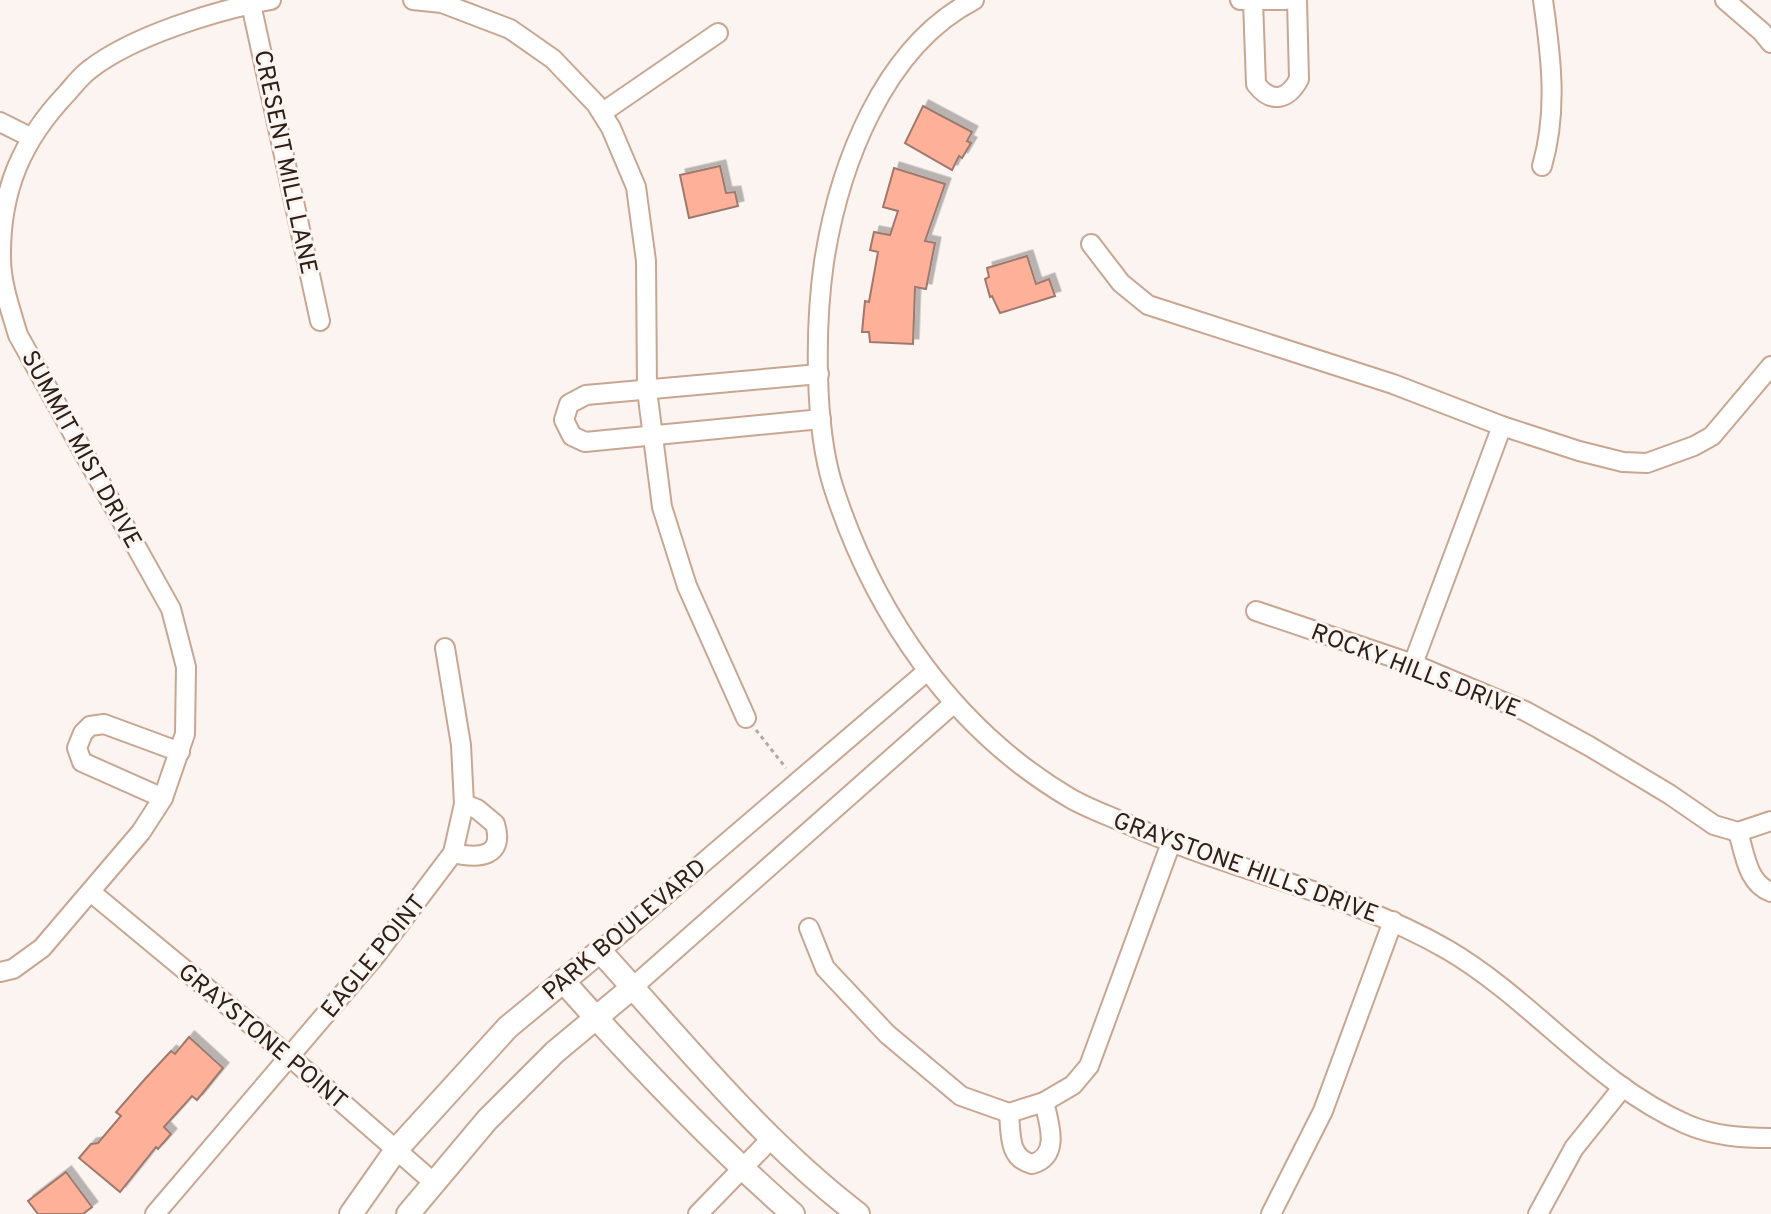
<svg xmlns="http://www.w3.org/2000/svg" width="1771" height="1214" font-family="Overpass,sans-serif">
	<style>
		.building { fill: #ffb098; stroke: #9e796e; stroke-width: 2; filter: url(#shadow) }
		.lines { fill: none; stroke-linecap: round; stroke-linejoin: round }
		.minor-casing { stroke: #c8a692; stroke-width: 22 }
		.tertiary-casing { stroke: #c8a692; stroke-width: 26 }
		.path { stroke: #b2a9a4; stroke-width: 3; stroke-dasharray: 4 4; stroke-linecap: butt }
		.minor { stroke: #fff; stroke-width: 18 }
		.tertiary { stroke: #fff; stroke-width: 22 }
		.labels { text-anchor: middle; stroke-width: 6; stroke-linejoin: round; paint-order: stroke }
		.street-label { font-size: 24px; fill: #2d2018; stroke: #fbf4f0 }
	</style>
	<defs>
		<filter id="shadow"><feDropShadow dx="5.5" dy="-5.5" stdDeviation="0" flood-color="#0004"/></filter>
	</defs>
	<rect width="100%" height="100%" fill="#fbf4f0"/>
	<g class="building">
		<path d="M923,106L972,132L967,141L971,143L962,158L959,156L952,170L905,143Z"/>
		<path d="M720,166L726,193L735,192L738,206L689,218L680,175Z"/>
		<path d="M894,168L945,184L925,241L935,243L926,289L915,287L913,344L870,342L869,332H862L865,301L869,302L878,252L870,250L874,232L890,235L898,211L883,207Z"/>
		<path d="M1027,256L1036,284L1049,279L1055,296L1000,313L992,296L990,297L985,279L989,277L987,268Z"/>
		<path d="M189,1037L223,1068L197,1100L192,1096L164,1127L171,1134L158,1149L156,1147L120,1192L79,1158L91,1144L98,1143L121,1116L116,1112L145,1079L171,1051L175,1054Z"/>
		<path d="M66,1172L92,1207L83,1214H38L28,1201Z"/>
	</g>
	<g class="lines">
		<defs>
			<g id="minor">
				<path d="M413,0L442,3L510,29L553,59L596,104L611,128L636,187L646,261L647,390L662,507L687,586L746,718"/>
				<path d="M974,0C883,47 839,166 824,262C815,325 814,426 833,486C874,614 953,729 1070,798C1087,808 1107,815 1125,823C1229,870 1350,893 1448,950C1533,1000 1595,1084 1686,1124C1713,1136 1742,1138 1771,1138"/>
				<path d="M1240,0H1286"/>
				<path d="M1725,0L1762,32L1771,43"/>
				<path d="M1253,1L1256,84C1271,104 1288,100 1299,79L1297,0"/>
				<path d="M251,4L320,321"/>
				<path d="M603,112L718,33"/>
				<path d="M0,122L30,137"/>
				<path d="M1542,166C1558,111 1551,56 1543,0"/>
				<path d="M1091,244L1121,283L1148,305L1393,384L1502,426L1579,451L1623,462L1647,463L1694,446L1712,436L1771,366"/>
				<path d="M819,374L586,395L569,404L564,420L572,436L585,442L821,419"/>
				<path d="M1256,611L1413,664L1525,711L1589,746L1669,794L1714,825L1738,832L1771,821"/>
				<path d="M1413,664L1502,426"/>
				<path d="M163,798L82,762L77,748L83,733L90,726L104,724L180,752"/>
				<path d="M1738,832C1745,854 1747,883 1771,892"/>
				<path d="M453,853C479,859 505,857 495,824L477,809L464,804"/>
				<path d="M92,893L290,1057L433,1182"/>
				<path d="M809,928L825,968L887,1034L961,1096L1009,1113L1044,1102L1073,1085L1089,1066L1171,843"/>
				<path d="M600,951L926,672"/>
				<path d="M0,972L13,969L42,948L141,832L163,798L185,734L186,667L171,609L18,335C11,311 1,284 1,258C0,190 22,140 68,92C74,85 81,76 89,70C132,36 217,10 271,0"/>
				<path d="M633,987L953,704"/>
				<path d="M1009,1113C1011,1134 1008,1158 1032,1164C1061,1156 1049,1123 1044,1102"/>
				<path d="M155,1214L376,955L453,853L464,804L461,745L445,648"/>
				<path d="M698,1214L772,1138"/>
				<path d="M1271,1214L1323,1111L1393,921"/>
				<path d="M1538,1214L1574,1148L1623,1087"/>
			</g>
			<g id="tertiary">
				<path d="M563,981C636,1063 711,1142 793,1214"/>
				<path d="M351,1214L396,1150L508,1027L600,951C683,1042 760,1139 858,1214"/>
				<path d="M408,1214L487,1120L555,1052L633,987"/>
			</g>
		</defs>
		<use href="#minor" class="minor-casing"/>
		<use href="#tertiary" class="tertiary-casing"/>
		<path class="path" d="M756,730L786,768"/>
		<use href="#minor" class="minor"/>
		<use href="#tertiary" class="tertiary"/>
	</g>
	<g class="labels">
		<g class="street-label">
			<text transform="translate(286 162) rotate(78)" y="8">CRESENT MILL LANE</text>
			<text transform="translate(82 449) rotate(61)" y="8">SUMMIT MIST DRIVE</text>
			<text transform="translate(1416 670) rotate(21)" y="8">ROCKY HILLS DRIVE</text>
			<text transform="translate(1246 867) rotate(20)" y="8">GRAYSTONE HILLS DRIVE</text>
			<text transform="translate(624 929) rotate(-40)" y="8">PARK BOULEVARD</text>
			<text transform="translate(373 956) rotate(-51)" y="8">EAGLE POINT</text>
			<text transform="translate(263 1036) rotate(40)" y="8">GRAYSTONE POINT</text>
		</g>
	</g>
</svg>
